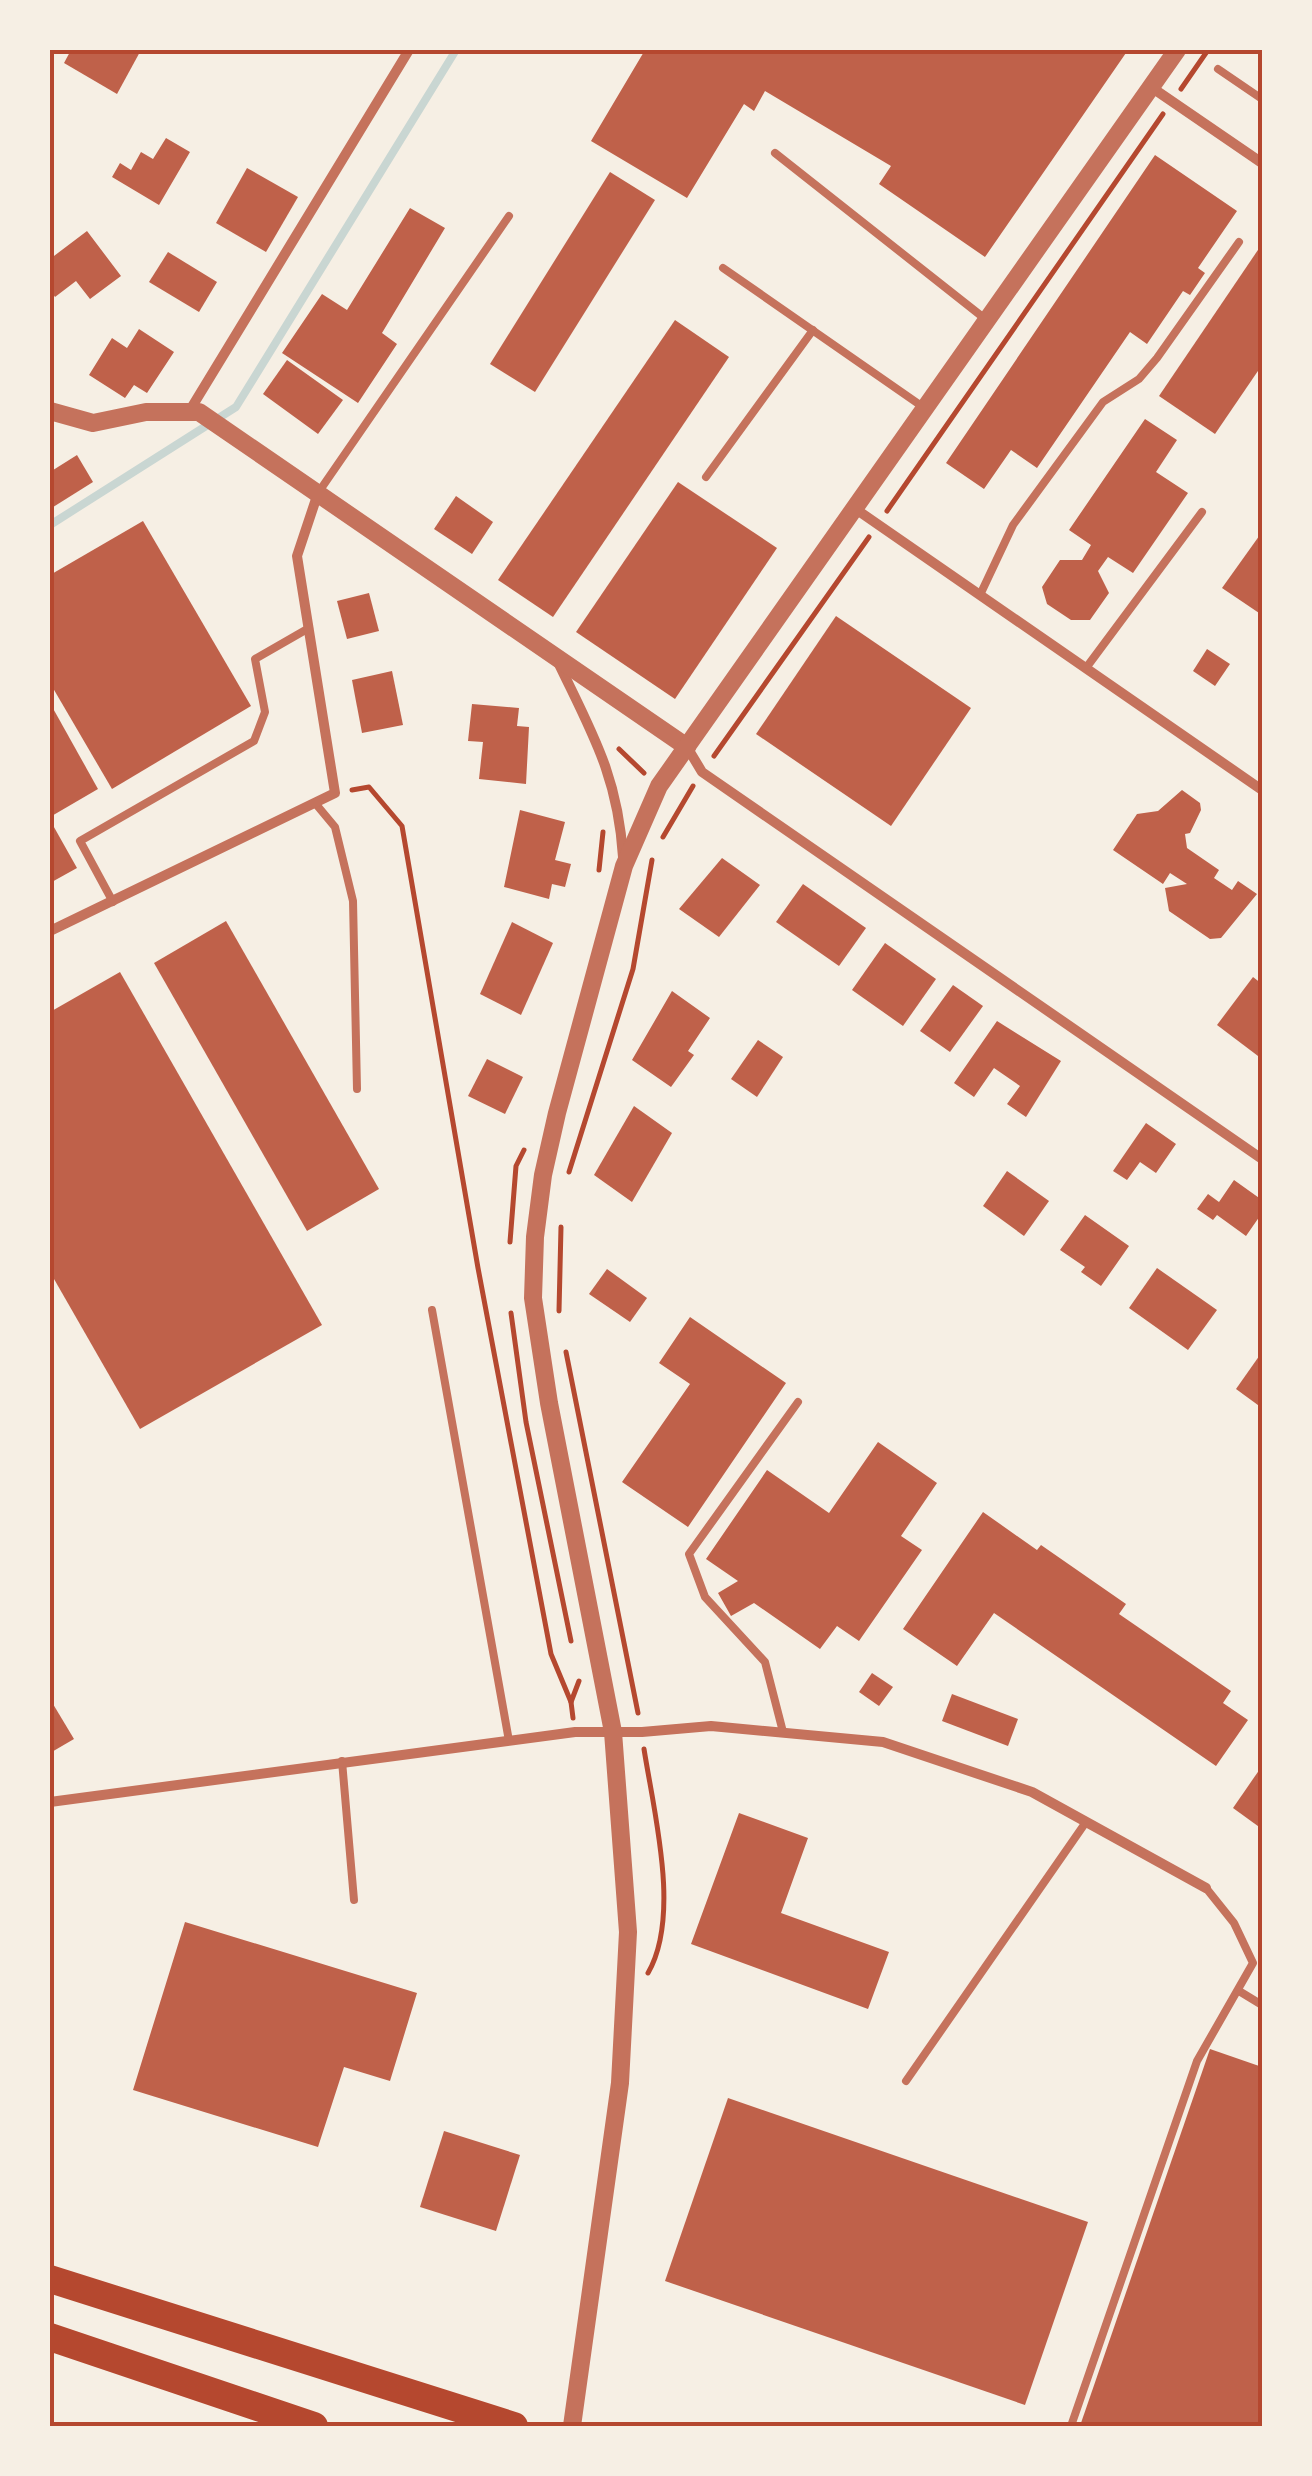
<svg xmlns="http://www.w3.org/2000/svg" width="1312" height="2476" font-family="Overpass,sans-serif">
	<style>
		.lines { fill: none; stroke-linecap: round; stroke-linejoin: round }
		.stream { stroke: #c9d6d2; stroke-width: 8 }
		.building { fill: #bf614a }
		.path { stroke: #b5482f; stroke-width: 5 }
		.service { stroke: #c5725c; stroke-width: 8 }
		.minor { stroke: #c5725c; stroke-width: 10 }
		.tertiary { stroke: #c5725c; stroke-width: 18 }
		.motorway { stroke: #b5482f; stroke-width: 28 }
		.neatline { fill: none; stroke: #b5482f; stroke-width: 4 }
	</style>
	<rect width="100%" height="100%" fill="#f6efe4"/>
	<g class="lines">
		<path class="stream" d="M50,525L236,407L456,50"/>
	</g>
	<g class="building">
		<path d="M71,50H141L117,94L64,63Z"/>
		<path d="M645,50H1128L985,257L879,184L891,166L765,91L754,111L744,104L687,198L591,141Z"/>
		<path d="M166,138L190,152L159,205L112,177L120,163L131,170L141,152L153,159Z"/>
		<path d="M1155,155L1237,211L1198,268L1205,273L1190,295L1183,291L1147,344L1130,332L1037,468L1011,450L984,489L946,463Z"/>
		<path d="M247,168L298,197L266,252L216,223Z"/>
		<path d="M610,172L655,200L535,392L490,364Z"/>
		<path d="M410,208L445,228L382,333L397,344L358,403L282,353L322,294L347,310Z"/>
		<path d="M87,231L121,276L90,299L76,281L55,297L50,290V259Z"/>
		<path d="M1262,244V365L1215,434L1159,396Z"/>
		<path d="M168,252L217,282L199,312L149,282Z"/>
		<path d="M675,320L729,357L553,617L498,580Z"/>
		<path d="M139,329L174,352L147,393L134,385L125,398L89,375L112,338L127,348Z"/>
		<path d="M287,360L343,400L318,434L263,394Z"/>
		<path d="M1145,419L1177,440L1156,472L1188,493L1133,573L1108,557L1098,571L1109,593L1090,620H1071L1047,604L1042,587L1060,560H1082L1091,545L1069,530Z"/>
		<path d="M77,455L93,482L50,509V472Z"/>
		<path d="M678,482L777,548L675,699L576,632Z"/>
		<path d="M456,496L493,522L472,554L434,529Z"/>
		<path d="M143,521L251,706L112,789L50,683V575Z"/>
		<path d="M1262,532V615L1222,588Z"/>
		<path d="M369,593L379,631L347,639L337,601Z"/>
		<path d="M836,616L971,708L891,826L756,734Z"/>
		<path d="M1207,649L1230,664L1215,686L1193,671Z"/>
		<path d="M392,671L403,725L362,733L352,680Z"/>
		<path d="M50,703L98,789L50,817Z"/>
		<path d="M472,704L519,708L517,726L529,727L526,784L479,779L483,742L468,741Z"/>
		<path d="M1182,790L1200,803L1201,810L1190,833L1185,834L1187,848L1219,870L1214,878L1232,890L1238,881L1257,894L1221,938L1210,939L1169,911L1165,888L1187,884L1170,873L1163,884L1113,850L1137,814L1158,811Z"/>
		<path d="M520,810L565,822L555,860L571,864L565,887L552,884L549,899L504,887Z"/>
		<path d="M50,820L77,868L50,883Z"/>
		<path d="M722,858L760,885L719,937L679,909Z"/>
		<path d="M803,884L866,928L839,966L776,922Z"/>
		<path d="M226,921L379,1189L307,1231L154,963Z"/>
		<path d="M512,922L553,943L521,1015L480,994Z"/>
		<path d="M885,943L936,979L903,1026L852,990Z"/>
		<path d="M120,972L322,1325L140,1429L50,1272V1012Z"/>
		<path d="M1253,977L1262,984V1059L1217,1025Z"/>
		<path d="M953,985L983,1006L950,1052L920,1031Z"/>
		<path d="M672,991L710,1018L688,1051L694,1055L671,1087L632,1060Z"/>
		<path d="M997,1021L1061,1061L1026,1117L1007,1104L1020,1086L994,1068L974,1097L954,1083Z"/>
		<path d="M758,1040L783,1057L757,1097L731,1079Z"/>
		<path d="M487,1059L523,1077L505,1114L468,1096Z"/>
		<path d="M634,1106L672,1133L632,1202L594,1175Z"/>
		<path d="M1146,1123L1176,1144L1156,1173L1140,1162L1127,1180L1113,1171Z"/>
		<path d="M1007,1171L1049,1201L1024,1236L983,1206Z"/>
		<path d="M1234,1180L1262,1200V1213L1246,1236L1217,1215L1213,1220L1197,1209L1208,1194L1219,1202Z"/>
		<path d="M1085,1215L1129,1246L1101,1286L1081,1272L1085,1267L1060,1250Z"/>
		<path d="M1157,1268L1217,1310L1188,1350L1129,1308Z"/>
		<path d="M607,1269L647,1298L630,1322L589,1294Z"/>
		<path d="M690,1317L786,1383L688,1527L622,1482L690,1384L659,1363Z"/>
		<path d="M1262,1352V1408L1236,1389Z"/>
		<path d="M878,1442L937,1483L901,1536L922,1550L859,1641L837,1626L820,1649L754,1603L731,1616L718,1593L738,1581L706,1559L767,1470L829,1513Z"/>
		<path d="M983,1512L1037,1550L1041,1545L1126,1604L1119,1614L1231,1691L1223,1703L1248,1720L1216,1766L994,1613L957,1666L903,1629Z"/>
		<path d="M872,1673L893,1687L879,1706L859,1692Z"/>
		<path d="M952,1694L1018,1719L1008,1746L942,1721Z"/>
		<path d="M50,1699L74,1739L50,1753Z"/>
		<path d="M1262,1766V1829L1233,1808Z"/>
		<path d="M739,1813L808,1838L781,1913L889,1952L868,2009L691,1944Z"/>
		<path d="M185,1922L417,1993L390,2081L344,2067L318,2147L133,2090Z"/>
		<path d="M1210,2049L1262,2067V2426H1090L1081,2423Z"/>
		<path d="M728,2098L1088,2222L1025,2405L665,2281Z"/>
		<path d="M444,2131L520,2155L496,2231L420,2207Z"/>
	</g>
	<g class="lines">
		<g class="path">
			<path d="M1181,89L1208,50"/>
			<path d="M887,511L1163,114"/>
			<path d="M619,749L644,773"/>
			<path d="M714,756L869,537"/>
			<path d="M352,790L369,787L402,826L478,1268L551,1654L571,1702"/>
			<path d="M663,837L693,786"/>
			<path d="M599,870L603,832"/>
			<path d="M569,1172L633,969L652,860"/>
			<path d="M510,1242L516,1166L524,1150"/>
			<path d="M559,1311L561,1227"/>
			<path d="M511,1313L526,1422L571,1641"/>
			<path d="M566,1352L638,1713"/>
			<path d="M573,1718L571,1702L579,1681"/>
			<path d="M644,1749C654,1813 681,1916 648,1973"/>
		</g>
		<g class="service">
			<path d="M1218,69L1262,99"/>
			<path d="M775,153L984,318"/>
			<path d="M723,268L923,407"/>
			<path d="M706,477L813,330"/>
			<path d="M318,493L509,216"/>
			<path d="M980,595L1013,525L1103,402L1139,379L1157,358L1239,242"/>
			<path d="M1086,668L1202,512"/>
			<path d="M315,803L335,827L353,901L357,1089"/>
			<path d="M113,902L80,841L254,741L265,712L255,659L309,628"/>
			<path d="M432,1310L509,1741"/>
			<path d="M783,1732L765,1662L705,1597L689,1554L798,1402"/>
			<path d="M342,1761L354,1900"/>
			<path d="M1239,1991L1262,2005"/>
			<path d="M906,2081L1086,1822"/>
			<path d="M1071,2426L1197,2061L1253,1963L1234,1923L1206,1888"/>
		</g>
		<g class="minor">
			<path d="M1151,87L1262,163"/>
			<path d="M190,410L409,50"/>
			<path d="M857,510L1262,790"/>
			<path d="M558,662C592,733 618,776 623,857"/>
			<path d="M687,747L702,772L1262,1159"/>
			<path d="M50,931L335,793L297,556L318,493"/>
			<path d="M50,1802L575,1732H642L711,1726L883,1742L1032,1792L1206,1888"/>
		</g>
		<g class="tertiary">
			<path d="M50,411L93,423L146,412H199L687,747"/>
			<path d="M572,2426L620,2083L628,1932L613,1732L549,1403L533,1298L535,1237L543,1175L557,1113L624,866L659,786L1177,50"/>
		</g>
		<g class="motorway">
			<path d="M50,2279L514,2426"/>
			<path d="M50,2337L314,2426"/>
		</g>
	</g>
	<rect width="1312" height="2476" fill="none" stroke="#f6efe4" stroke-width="105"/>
	<rect x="52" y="52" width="1208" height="2372" class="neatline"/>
</svg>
